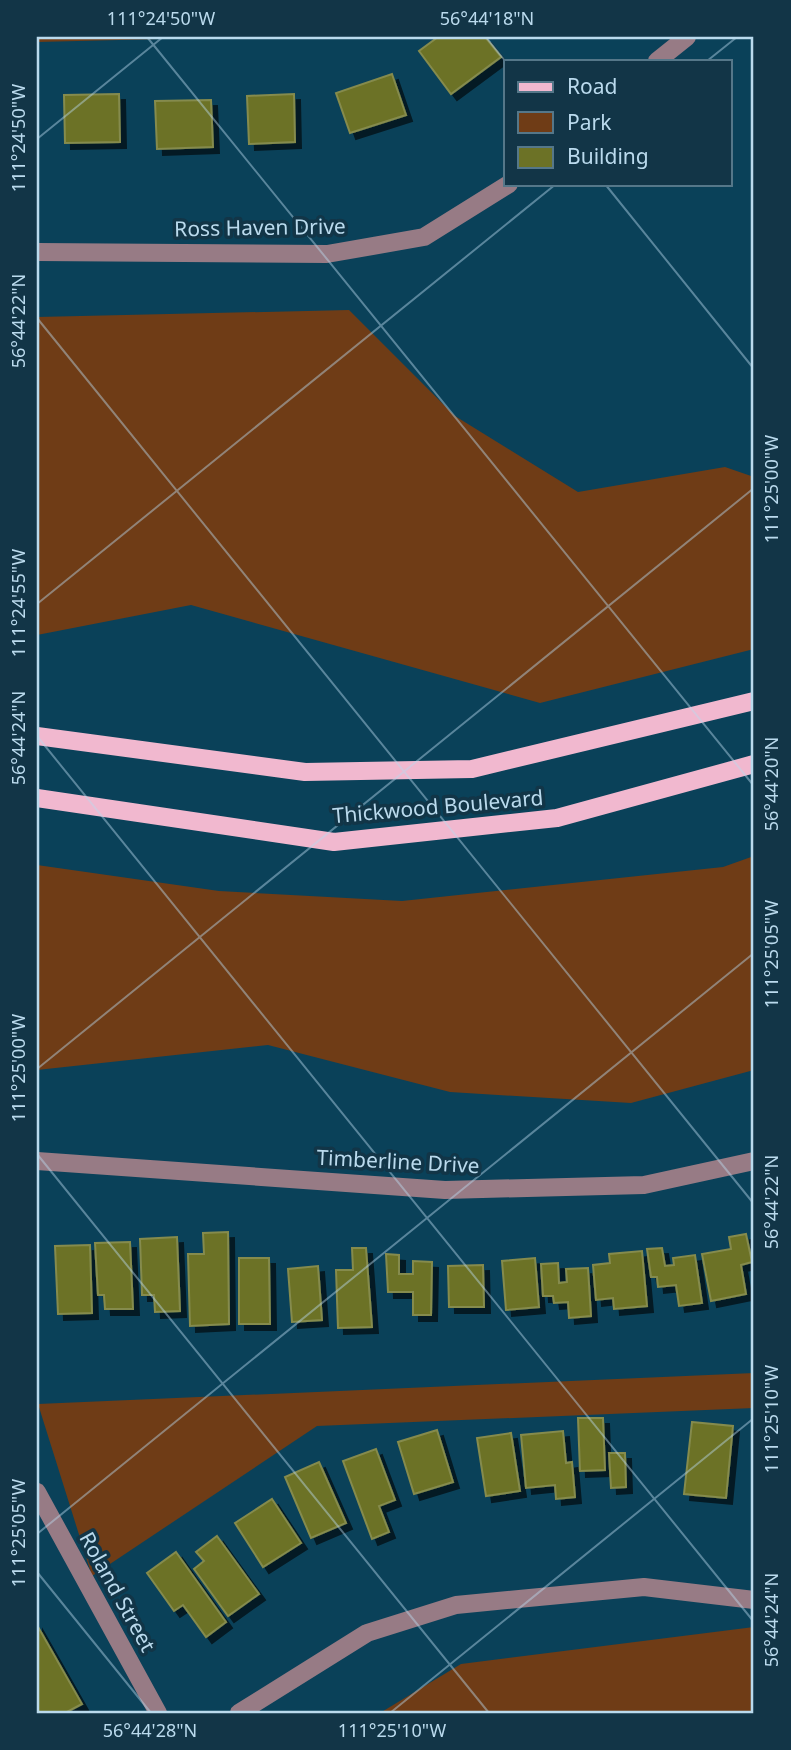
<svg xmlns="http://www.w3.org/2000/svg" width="791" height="1750" font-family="'Noto Sans',sans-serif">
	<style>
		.green { fill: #6f3c16 }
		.building { fill: #6c7226; stroke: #858b4d; stroke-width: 2; filter: url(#shadow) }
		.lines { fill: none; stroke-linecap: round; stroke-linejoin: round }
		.minor { stroke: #977b85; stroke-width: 18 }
		.major { stroke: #f1b8cf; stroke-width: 18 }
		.ticks { fill: none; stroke: #badaed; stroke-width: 2; stroke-opacity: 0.45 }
		.labels { text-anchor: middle; stroke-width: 7; stroke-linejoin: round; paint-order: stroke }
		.street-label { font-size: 21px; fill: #badaed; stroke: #123547 }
		.neatline { fill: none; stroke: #badaed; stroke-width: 2.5 }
		.ticks-label { font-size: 18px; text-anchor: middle; fill: #badaed }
	</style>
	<defs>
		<filter id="shadow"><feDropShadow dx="6" dy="6" stdDeviation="0" flood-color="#0009"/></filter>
	</defs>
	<rect width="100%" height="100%" fill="#0a4159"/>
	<g class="green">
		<path d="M37,37H243L37,42Z"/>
		<path d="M349,310L455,416L578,492L725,467L754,477V649L540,703L191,605L37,635V317Z"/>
		<path d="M754,856V1070L631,1103L450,1092L268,1045L37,1070V865L219,891L402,901L723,867Z"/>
		<path d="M754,1373V1408L317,1426L92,1576L38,1404Z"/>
		<path d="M754,1627V1713H380L461,1664Z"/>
	</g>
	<g class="building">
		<path d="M438,37H485L501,57L451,94L419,51Z"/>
		<path d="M392,74L406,115L350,133L336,93Z"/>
		<path d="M119,94L120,142L65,143L64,95Z"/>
		<path d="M294,94L295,142L249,144L247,96Z"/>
		<path d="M211,100L213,147L157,149L155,101Z"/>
		<path d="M228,1232L229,1324L190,1326L188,1254H204L203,1233Z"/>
		<path d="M746,1234L752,1262L741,1265L746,1294L711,1301L702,1254L731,1249L729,1237Z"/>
		<path d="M177,1237L180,1311L155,1312L154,1295H142L140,1239Z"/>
		<path d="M130,1242L133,1309H105L104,1295H98L95,1243Z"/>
		<path d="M90,1245L92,1313L58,1314L55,1246Z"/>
		<path d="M352,1248H366L372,1327L338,1328L336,1270H353Z"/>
		<path d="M662,1248L665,1266L674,1265L673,1258L695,1255L702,1303L679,1306L676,1285L658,1287L657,1277H651L647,1249Z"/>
		<path d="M642,1251L647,1306L614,1309L613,1298L596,1300L593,1265L610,1263L609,1254Z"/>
		<path d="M386,1254L399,1255V1274H413V1261L432,1262L431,1315H413V1292H388Z"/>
		<path d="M239,1258H269L270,1324H239Z"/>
		<path d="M535,1258L539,1307L506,1310L502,1261Z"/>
		<path d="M558,1263L559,1283L567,1282L566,1269L588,1268L591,1316L569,1318L568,1302L554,1303L553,1296H543L541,1264Z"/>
		<path d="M483,1265L484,1307H449L448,1266Z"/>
		<path d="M318,1266L322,1320L292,1322L288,1269Z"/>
		<path d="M578,1418H603L605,1470L580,1471Z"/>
		<path d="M692,1422L733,1426L726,1498L684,1494Z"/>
		<path d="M437,1430L453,1482L414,1494L398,1442Z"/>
		<path d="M563,1431L566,1463L572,1462L575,1497L556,1499L555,1485L526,1488L521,1435Z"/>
		<path d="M511,1433L520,1491L486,1496L477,1438Z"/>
		<path d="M376,1449L395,1500L379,1506L389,1532L372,1539L343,1461Z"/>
		<path d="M609,1453H625L626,1487L611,1488Z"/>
		<path d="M319,1462L346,1523L311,1538L285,1477Z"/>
		<path d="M272,1499L301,1543L263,1567L235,1523Z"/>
		<path d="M217,1536L259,1594L228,1616L194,1569L204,1561L196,1552Z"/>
		<path d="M176,1552L226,1622L206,1637L183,1605L174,1611L147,1573Z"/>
		<path d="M37,1625L82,1704L65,1713H39L37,1710Z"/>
	</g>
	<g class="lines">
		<g class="minor">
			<path d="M657,61L687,37"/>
			<path d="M37,252L327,254L424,237L509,184"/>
			<path d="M37,1161L445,1190L644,1185L754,1161"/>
			<path d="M37,1492L158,1713"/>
			<path d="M239,1713L367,1633L456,1605L644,1587L754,1600"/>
		</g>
		<g class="major">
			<path d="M37,736L305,772L472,769L754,701"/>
			<path d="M37,798L334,842L557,818L754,764"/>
		</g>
	</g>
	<path class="ticks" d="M147,37L754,786M486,37L506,62M707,61L737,37M37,139L163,37M605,184L754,369M37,318L754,1204M37,604L556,184M37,736L754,1622M37,1069L754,488M37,1154L489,1713M37,1534L754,953M37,1572L151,1713M390,1713L754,1418"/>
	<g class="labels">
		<g class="street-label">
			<text transform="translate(260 228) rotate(-1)" y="7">Ross Haven Drive</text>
			<text transform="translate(438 807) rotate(-5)" y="7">Thickwood Boulevard</text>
			<text transform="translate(398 1162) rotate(3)" y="7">Timberline Drive</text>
			<text transform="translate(117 1592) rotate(61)" y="7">Roland Street</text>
		</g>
	</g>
	<rect width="791" height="1750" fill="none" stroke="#123547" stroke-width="77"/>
	<rect x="504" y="60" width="228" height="126" fill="#123547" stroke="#557789" stroke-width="2"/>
	<rect x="518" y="82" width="35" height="10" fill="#f1b8cf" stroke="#557789" stroke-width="2"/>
	<text x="567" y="94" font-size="21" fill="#badaed">Road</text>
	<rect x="518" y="112" width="35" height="21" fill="#6f3c16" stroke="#557789" stroke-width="2"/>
	<text x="567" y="130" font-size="21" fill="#badaed">Park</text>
	<rect x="518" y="147" width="35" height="21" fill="#6c7226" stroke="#557789" stroke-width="2"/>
	<text x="567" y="164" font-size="21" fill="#badaed">Building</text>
	<rect x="38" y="38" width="714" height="1674" class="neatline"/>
	<g class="ticks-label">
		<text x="161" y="25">111°24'50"W</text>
		<text x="487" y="25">56°44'18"N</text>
		<text transform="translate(19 138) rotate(-90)" y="6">111°24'50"W</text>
		<text transform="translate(19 321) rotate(-90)" y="6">56°44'22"N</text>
		<text transform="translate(772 489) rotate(-90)" y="6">111°25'00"W</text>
		<text transform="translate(19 603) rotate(-90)" y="6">111°24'55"W</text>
		<text transform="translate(19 738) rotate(-90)" y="6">56°44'24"N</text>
		<text transform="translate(772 784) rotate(-90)" y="6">56°44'20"N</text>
		<text transform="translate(772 954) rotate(-90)" y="6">111°25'05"W</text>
		<text transform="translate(19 1068) rotate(-90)" y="6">111°25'00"W</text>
		<text transform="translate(772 1202) rotate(-90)" y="6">56°44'22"N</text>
		<text transform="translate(772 1419) rotate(-90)" y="6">111°25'10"W</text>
		<text transform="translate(19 1533) rotate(-90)" y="6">111°25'05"W</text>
		<text transform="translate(772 1620) rotate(-90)" y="6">56°44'24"N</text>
		<text x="150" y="1737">56°44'28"N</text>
		<text x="392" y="1737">111°25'10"W</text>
	</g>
</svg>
